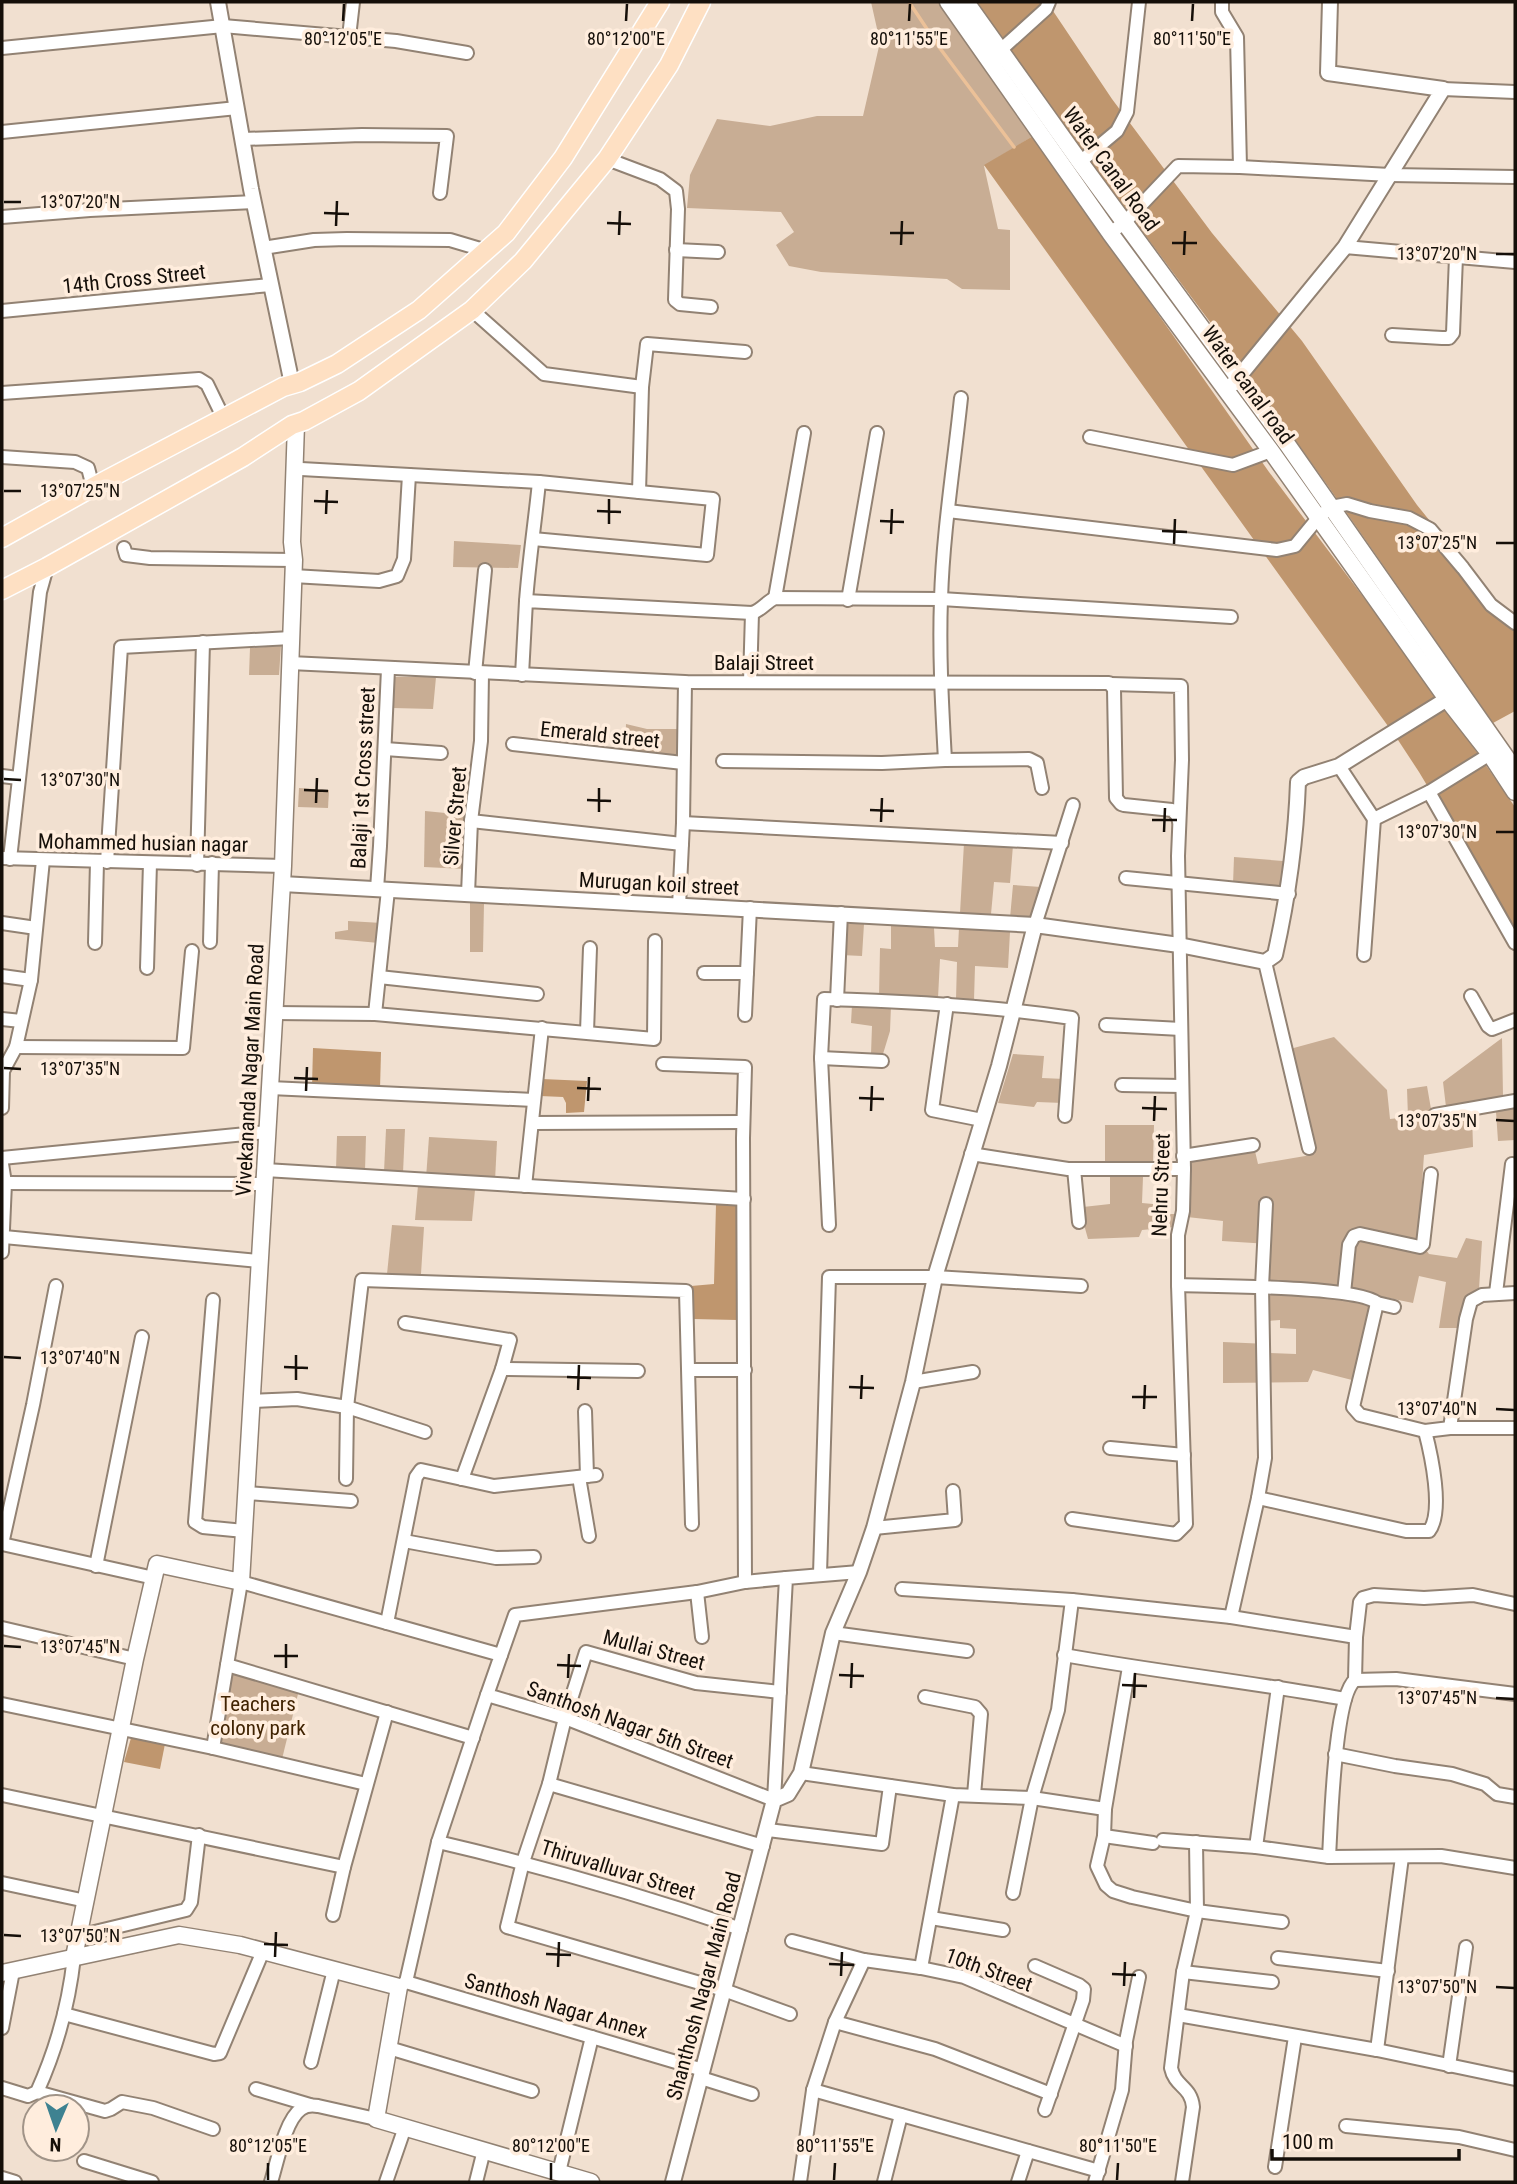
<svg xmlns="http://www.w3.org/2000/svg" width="1517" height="2184" font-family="'Roboto Condensed',sans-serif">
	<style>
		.green { fill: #c8ad94 }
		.forest { fill: #bf966e }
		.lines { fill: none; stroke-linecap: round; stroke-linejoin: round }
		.stream { stroke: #ecc198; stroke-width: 3.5 }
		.minor-casing { stroke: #928273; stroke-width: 16 }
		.tertiary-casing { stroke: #928273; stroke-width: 18 }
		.secondary-casing { stroke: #928273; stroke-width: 19 }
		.primary-casing { stroke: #fff; stroke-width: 21 }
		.minor { stroke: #fff; stroke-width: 12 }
		.tertiary { stroke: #fff; stroke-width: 14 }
		.secondary { stroke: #fff; stroke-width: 16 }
		.primary { stroke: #fee0c3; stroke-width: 18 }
		.ticks { fill: none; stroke: #150f09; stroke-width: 2.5 }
		.labels { text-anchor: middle; stroke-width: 7; stroke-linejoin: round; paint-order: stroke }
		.street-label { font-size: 21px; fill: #150f09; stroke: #ffeddd }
		.park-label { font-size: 21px; fill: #402302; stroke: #ffeddd }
		.ticks-label { font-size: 18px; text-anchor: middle; fill: #150f09; stroke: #ffeddd; stroke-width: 7; stroke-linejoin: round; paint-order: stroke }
	</style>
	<rect width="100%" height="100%" fill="#f1e0d0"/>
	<g class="green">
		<path d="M871,2H940L1033,136L984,166L998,229L1010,230V290L962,289L947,279L821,272L789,266L776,245L794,232L781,212L687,208L690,175L717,119L770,126L817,116H863L880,42Z"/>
		<path d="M454,541L521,545L518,568L453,567Z"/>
		<path d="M281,646L279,675H249L250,648Z"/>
		<path d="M394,677H436L433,709L393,708Z"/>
		<path d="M626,724L647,729H680L679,759L625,751Z"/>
		<path d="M299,788L329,790L328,808L298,807Z"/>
		<path d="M425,811L466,815L465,869L424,867Z"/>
		<path d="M964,843L1013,845L1010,883L994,882L991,914L960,913Z"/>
		<path d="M1234,857L1283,861L1280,887L1233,884Z"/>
		<path d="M1013,885L1041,887L1029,920L1010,918Z"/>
		<path d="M470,903L484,904L483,952H470Z"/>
		<path d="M348,921L382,923L379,943L335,939V932L348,930Z"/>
		<path d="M843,924H864L862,956L841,955Z"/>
		<path d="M891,925L934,928L935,947H958L959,928L1010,932L1008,968L975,966L974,1000L956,999L957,962L940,959L938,998L879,997L880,948L891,949Z"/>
		<path d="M852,1005L891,1006L890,1031L883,1054H871L872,1026L851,1023Z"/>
		<path d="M1334,1037L1387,1090L1390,1119L1408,1117L1407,1089L1427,1086L1431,1109L1446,1107L1443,1082L1502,1038L1503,1096L1515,1109V1140L1498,1141L1496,1112L1472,1114L1473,1147L1424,1155L1418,1239L1429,1254L1457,1258L1466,1238L1482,1241L1479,1289L1468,1328H1439L1446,1282L1419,1276L1413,1303L1374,1295L1352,1380L1313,1370L1308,1382L1223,1383V1342L1268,1344L1269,1353L1296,1354V1329L1280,1328V1320L1268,1321L1269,1244L1222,1241L1223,1221L1187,1217L1189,1161L1255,1151L1258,1164L1311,1155L1317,1149L1290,1049Z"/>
		<path d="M1013,1054L1044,1056L1042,1078L1065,1079L1063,1103L1037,1102L1034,1107L998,1103Z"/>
		<path d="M1105,1125H1154L1153,1163L1105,1164Z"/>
		<path d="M386,1129H405L403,1173L384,1172Z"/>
		<path d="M337,1136H366L365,1171L336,1170Z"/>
		<path d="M429,1137L497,1141L495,1181L426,1178Z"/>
		<path d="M1110,1177H1143L1142,1203L1153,1204L1155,1214H1177L1174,1227L1142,1230L1139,1237L1088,1239L1083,1221V1207L1110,1204Z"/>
		<path d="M418,1185L475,1190L472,1221L415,1220Z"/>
		<path d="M392,1225L424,1227L421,1274H387Z"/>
		<path d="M231,1671L299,1690L282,1759L220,1745Z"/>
	</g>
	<g class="forest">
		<path d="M977,2H1047L1112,99L1212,233L1302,341L1417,505L1515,626V711L1493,723L1330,489L1231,350L1050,108Z"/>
		<path d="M1033,136L1269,472L1435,692L1515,807V932L1419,772L1398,740L984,165Z"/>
		<path d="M313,1048L381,1052L380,1089L312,1086Z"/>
		<path d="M542,1079L587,1081L584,1112L566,1113V1103L563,1097L540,1096Z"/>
		<path d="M716,1204L738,1206L737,1320L693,1319L691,1286L714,1284Z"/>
		<path d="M131,1738L165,1744L160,1769L124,1762Z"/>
	</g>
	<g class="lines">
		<path class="stream" d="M909,2L939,47L1014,147"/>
		<defs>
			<g id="minor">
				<path d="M1222,2V12L1237,37L1240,167"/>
				<path d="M349,37L353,2"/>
				<path d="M2,48L223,26L396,41L467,53"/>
				<path d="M995,55L1046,9L1049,2"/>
				<path d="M1443,89L1515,92"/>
				<path d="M2,132L237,108"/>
				<path d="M243,139L362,135L447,136L440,193"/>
				<path d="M607,159L660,179L676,191L678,209L675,300L680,304L711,307"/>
				<path d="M1080,162L1117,131L1127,112L1139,2"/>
				<path d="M2,217L90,210L254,202"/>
				<path d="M1110,233L1124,223L1178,166L1240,167L1390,175L1515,177"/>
				<path d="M1345,247L1515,262"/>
				<path d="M263,248L314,240L347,239L450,240L487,251"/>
				<path d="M676,250L718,252"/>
				<path d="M472,310L544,374L642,387"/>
				<path d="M2,311L270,285"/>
				<path d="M1392,335L1442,338H1449L1453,333L1456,257"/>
				<path d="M2,393L199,379L207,384L224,419"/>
				<path d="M1090,437L1233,465L1271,451"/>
				<path d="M2,457L75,462L88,468L93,487"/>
				<path d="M301,469L539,482L639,492L642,387L647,344L745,352"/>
				<path d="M948,511L1277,550L1295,546L1318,518L1331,507L1347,504L1370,511L1409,518L1430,529L1463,568L1491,605L1515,623"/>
				<path d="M533,539L707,555L713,499L639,492"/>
				<path d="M124,548L126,555L150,558L294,560"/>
				<path d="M293,576L379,581L397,576L404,559L409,475"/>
				<path d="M775,598L804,433"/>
				<path d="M848,600L877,433"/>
				<path d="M526,601C529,561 535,522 539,482"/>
				<path d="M290,663L685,682L1109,683L1114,689L1116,798L1121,804L1124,805L1172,810L1177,815L1179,821"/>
				<path d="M475,673L485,570"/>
				<path d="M522,675L526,601L752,613C762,610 766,602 775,598L941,599L1231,617"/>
				<path d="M750,682L752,613"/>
				<path d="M513,744L683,763"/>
				<path d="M385,749L441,753"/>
				<path d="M945,760C942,706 939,653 941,599C943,532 954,465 961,398"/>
				<path d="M723,761L882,763L945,760L1029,759L1037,763L1042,788"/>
				<path d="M1339,766L1374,819"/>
				<path d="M2,776L18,778"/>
				<path d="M1429,792L1515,943"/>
				<path d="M471,821L682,844"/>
				<path d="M683,823L1062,843"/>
				<path d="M2,858L283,866"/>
				<path d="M10,859L40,592L47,567"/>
				<path d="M107,862L121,647L291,638"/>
				<path d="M197,865L203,642"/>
				<path d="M1126,878L1289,894"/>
				<path d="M377,889L380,846L388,669"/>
				<path d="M468,894L471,821L481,741L482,673"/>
				<path d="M679,906L683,823L685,682"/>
				<path d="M2,923L36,928"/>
				<path d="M1035,925L1073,805"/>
				<path d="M210,942L212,863"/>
				<path d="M95,943L97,862"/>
				<path d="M1364,955L1374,819L1429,792L1490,754"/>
				<path d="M1265,962L1309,1148"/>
				<path d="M147,968L150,863"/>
				<path d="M704,973H747"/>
				<path d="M2,976L31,980"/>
				<path d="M379,977L537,994"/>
				<path d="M1471,996L1488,1026L1492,1029L1515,1020"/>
				<path d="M837,1000L841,913"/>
				<path d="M947,1004L932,1110L982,1120"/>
				<path d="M274,1013L375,1014L654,1039L655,941"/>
				<path d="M375,1014L388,890"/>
				<path d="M745,1015L750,908"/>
				<path d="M2,1019L21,1021"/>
				<path d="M1106,1025L1181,1029"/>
				<path d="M587,1032L590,948"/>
				<path d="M16,1047L183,1048L192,951"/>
				<path d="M821,1058L882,1061"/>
				<path d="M663,1064L745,1067L743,1138L745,1582"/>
				<path d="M1122,1085L1182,1086"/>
				<path d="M270,1088L534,1100"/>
				<path d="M2,1108L3,1071L16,1047L31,980L43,860"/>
				<path d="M1435,1115L1515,1101"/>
				<path d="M532,1123L743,1122"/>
				<path d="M971,1154L1068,1169H1184"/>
				<path d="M1183,1156L1253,1145"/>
				<path d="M2,1158L267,1132"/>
				<path d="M2,1164L5,1183L2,1252"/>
				<path d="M1074,1169L1079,1222"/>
				<path d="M265,1170L744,1199"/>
				<path d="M5,1183L264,1184"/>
				<path d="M525,1186L542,1028"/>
				<path d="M829,1225L821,1058L824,999C908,1001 990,1006 1072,1018L1065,1116"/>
				<path d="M4,1237L259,1261"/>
				<path d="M1178,1285C1211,1286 1358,1286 1377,1303L1353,1407L1360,1415L1425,1431L1450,1428H1515"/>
				<path d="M1344,1293L1349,1245L1354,1236L1360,1234L1420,1247L1423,1244L1431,1174"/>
				<path d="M1496,1293L1512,1164"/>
				<path d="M213,1300L195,1522L203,1527L244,1531"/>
				<path d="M1377,1303L1394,1307"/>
				<path d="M405,1323L510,1340L502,1369L462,1479"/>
				<path d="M502,1369L638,1371"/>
				<path d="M689,1370H745"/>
				<path d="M913,1382L973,1372"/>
				<path d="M251,1401L297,1399L347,1407L362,1280L686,1291L692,1524"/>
				<path d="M585,1411L587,1476"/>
				<path d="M1450,1428L1466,1319L1471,1301L1482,1295L1515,1293"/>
				<path d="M1110,1448L1184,1455"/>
				<path d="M579,1477L589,1536"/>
				<path d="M346,1479L347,1407L425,1432"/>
				<path d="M247,1493L351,1501"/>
				<path d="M1258,1498L1406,1531H1429C1444,1512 1431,1454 1425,1431"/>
				<path d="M1072,1519L1176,1534L1186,1524L1178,1285V1235L1183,1211L1184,1169L1178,856L1182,760L1181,686L1111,684"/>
				<path d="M874,1528L955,1520L953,1491"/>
				<path d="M404,1541L496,1558L534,1557"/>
				<path d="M2,1544L33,1405L56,1286"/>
				<path d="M2,1544L154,1578"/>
				<path d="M96,1566L142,1337"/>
				<path d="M820,1574L829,1277H935L1081,1286"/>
				<path d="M902,1589L1072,1600L1231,1617L1356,1637"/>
				<path d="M697,1592L702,1637"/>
				<path d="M1231,1617L1258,1498L1265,1458L1262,1287L1266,1204"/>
				<path d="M387,1623L416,1477L421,1470L494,1486L596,1475"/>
				<path d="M2,1628L135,1659"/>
				<path d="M833,1633L967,1651"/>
				<path d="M501,1655L515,1615L697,1592L745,1582L786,1578"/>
				<path d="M1064,1655C1158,1672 1252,1682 1345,1699"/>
				<path d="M227,1665L473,1738"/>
				<path d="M1129,1667L1105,1809L1104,1836L1097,1866L1106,1885L1113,1891L1132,1897L1197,1911L1282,1922"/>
				<path d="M1355,1680L1396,1679L1515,1694"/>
				<path d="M780,1692L696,1683L586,1652L565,1718L549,1784L523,1862L507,1927L724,1990L790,2014"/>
				<path d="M925,1697L975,1707L981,1714L974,1795"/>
				<path d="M2,1704L213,1748L366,1784"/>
				<path d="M213,1748L241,1582L501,1655L487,1695L565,1718L774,1800L786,1578L859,1572"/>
				<path d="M1335,1754L1395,1766L1452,1774L1485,1784L1497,1794L1515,1797"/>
				<path d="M801,1773L953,1795L1032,1798L1105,1809"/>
				<path d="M549,1784L763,1846"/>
				<path d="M2,1795L344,1867"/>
				<path d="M768,1830L882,1844L890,1786"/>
				<path d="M1104,1836L1153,1843"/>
				<path d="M1163,1840L1256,1847L1329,1857L1441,1856L1515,1868"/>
				<path d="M438,1842C541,1866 641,1895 741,1929"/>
				<path d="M1256,1847L1278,1687"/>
				<path d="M1329,1857C1331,1825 1334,1697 1355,1680L1356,1637L1360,1602L1363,1598L1374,1595L1424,1598L1473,1595L1515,1604"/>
				<path d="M2,1883L86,1901"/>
				<path d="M1013,1893L1032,1798L1058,1710L1072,1600"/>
				<path d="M333,1915L344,1867L387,1712"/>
				<path d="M931,1918L1003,1930"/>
				<path d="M78,1936L186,1910L191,1902L199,1835"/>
				<path d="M792,1941L864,1960L921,1968L964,1977L1126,2046"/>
				<path d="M1278,1958L1388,1971"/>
				<path d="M1035,1966L1079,1985L1084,1989L1083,2000L1045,2110"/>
				<path d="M921,1968L953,1795"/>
				<path d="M1183,1972L1272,1982"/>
				<path d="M406,1982L438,1842L487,1695"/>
				<path d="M399,1987L406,1982L703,2070"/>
				<path d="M64,2014L214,2054L220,2053L263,1951"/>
				<path d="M1178,2015L1377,2050L1515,2079"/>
				<path d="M835,2022L935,2049L1051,2094"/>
				<path d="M2,2028L13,1971"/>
				<path d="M389,2048L532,2091"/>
				<path d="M1377,2050L1402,1857"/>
				<path d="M311,2062L334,1970"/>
				<path d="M1449,2066L1466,1947"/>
				<path d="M701,2078L752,2094"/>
				<path d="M2,2088L28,2096L37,2092C56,2050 69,2003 74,1957"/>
				<path d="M256,2089L310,2105"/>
				<path d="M813,2090L1099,2171"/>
				<path d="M37,2092L105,2111L111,2109L122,2102L153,2108L213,2129"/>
				<path d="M1346,2126L1459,2137L1515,2150"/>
				<path d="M84,2161L152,2182"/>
				<path d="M1275,2167L1295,2037"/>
				<path d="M559,2172L592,2037"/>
				<path d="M2,2178L15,2182"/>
				<path d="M271,2182C277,2163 285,2120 301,2109C306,2105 312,2105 318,2106L376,2119"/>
				<path d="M386,2182L405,2127"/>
				<path d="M476,2182L484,2150"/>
				<path d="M800,2182L813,2090L835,2022L864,1960"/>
				<path d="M884,2182L901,2115"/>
				<path d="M1018,2182L1028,2151"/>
				<path d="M1095,2182L1122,2090L1126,2041L1139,1977"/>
				<path d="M1182,2182L1193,2107C1191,2086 1175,2087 1171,2068L1183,1972L1197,1911L1196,1842"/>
			</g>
			<g id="tertiary">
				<path d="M218,2L251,189L292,384"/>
				<path d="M1233,384L1345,247L1443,89L1328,73L1330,2"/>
				<path d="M282,884L1035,925"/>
				<path d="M673,2182L774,1800L788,1794L801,1773L833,1633L859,1572L874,1528L913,1382L935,1277L999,1066L1035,925L1179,945L1265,962L1275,955C1288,897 1296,840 1298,782L1304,777L1339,766L1447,699"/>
			</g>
			<g id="secondary">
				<path d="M948,2L1110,233L1271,451L1447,699L1490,754L1515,792"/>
				<path d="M966,2L1080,162L1287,444L1515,770"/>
				<path d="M74,1957L135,1659L157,1564L241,1582L283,866L294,560L292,542L296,424"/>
				<path d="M2,1973L179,1935L240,1945L399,1987L376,2119L591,2182"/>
			</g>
			<g id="primary">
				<path d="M2,538L93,487L283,387L300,382L337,364L419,310L506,233L563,158L660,2"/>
				<path d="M2,590L47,567L243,457L292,425L304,421L359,391L472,310L523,261L607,159L669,65L701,2"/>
			</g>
		</defs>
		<use href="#minor" class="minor-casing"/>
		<use href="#tertiary" class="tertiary-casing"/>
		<use href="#secondary" class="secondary-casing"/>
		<use href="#primary" class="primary-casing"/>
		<use href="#minor" class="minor"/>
		<use href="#tertiary" class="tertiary"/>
		<use href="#secondary" class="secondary"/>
		<use href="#primary" class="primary"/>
	</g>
	<path class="ticks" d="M343,21L344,4M626,21L627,4M909,21L910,4M1192,21L1193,4M4,202H21M324,213L349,214M607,223L631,224M336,226L337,201M890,233H914M619,235L620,211M1172,243H1197M901,245L902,221M1496,254H1514M1184,255L1185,231M4,491H21M314,501L338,502M597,511L621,512M326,514L327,490M880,521L904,522M609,524V499M1162,531L1187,532M891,534L892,509M1496,543H1514M1174,544L1175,519M4,779L21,780M304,790L328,791M587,800L611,801M316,803L317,778M870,810L894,811M599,812V788M1152,820H1177M881,822L882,798M1164,832L1165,808M1496,832H1514M4,1068L21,1069M294,1078L318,1079M577,1088L601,1089M306,1091L307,1067M859,1098L884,1099M588,1101L589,1077M1142,1108L1167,1109M871,1111L872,1086M1496,1120L1514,1121M1154,1121L1155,1096M4,1357L21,1358M284,1367L308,1368M567,1377L591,1378M296,1380V1355M849,1387L874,1388M578,1390L579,1365M1132,1397H1157M861,1399L862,1375M1144,1409L1145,1385M1496,1409L1514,1410M4,1646L21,1647M274,1656H298M557,1665L581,1666M286,1668V1644M839,1675L864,1676M568,1678L569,1654M1122,1685L1147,1686M851,1688L852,1663M1134,1698L1135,1673M1496,1698L1514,1699M4,1935L21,1936M264,1944L288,1945M546,1954L571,1955M275,1957L276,1932M829,1964L854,1965M558,1967L559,1942M1112,1974L1136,1975M841,1976L842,1952M1124,1986L1125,1962M1496,1987L1514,1988M268,2180V2163M551,2180V2163M834,2180L835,2163M1117,2180L1118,2163"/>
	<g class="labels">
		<g class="street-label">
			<text transform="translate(1111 169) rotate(54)" y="7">Water Canal Road</text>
			<text transform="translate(134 279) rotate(-6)" y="7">14th Cross Street</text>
			<text transform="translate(1248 385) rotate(54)" y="7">Water canal road</text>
			<text x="764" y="670">Balaji Street</text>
			<text transform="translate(600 735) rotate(6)" y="7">Emerald street</text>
			<text transform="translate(363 778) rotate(-87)" y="7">Balaji 1st Cross street</text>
			<text transform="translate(455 816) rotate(-85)" y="7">Silver Street</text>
			<text transform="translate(143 843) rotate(1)" y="7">Mohammed husian nagar</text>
			<text transform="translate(659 884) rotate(3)" y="7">Murugan koil street</text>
			<text transform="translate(250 1070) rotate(-87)" y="7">Vivekananda Nagar Main Road</text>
			<text transform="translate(1161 1185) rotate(-88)" y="7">Nehru Street</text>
			<text transform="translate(654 1650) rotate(15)" y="7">Mullai Street</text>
			<text transform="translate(630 1725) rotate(20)" y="7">Santhosh Nagar 5th Street</text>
			<text transform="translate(618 1870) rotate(17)" y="7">Thiruvalluvar Street</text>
			<text transform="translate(989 1970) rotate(20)" y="7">10th Street</text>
			<text transform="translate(704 1986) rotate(-75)" y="7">Shanthosh Nagar Main Road</text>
			<text transform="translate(556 2006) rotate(16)" y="7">Santhosh Nagar Annex</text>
		</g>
		<g class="park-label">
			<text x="258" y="1711">Teachers<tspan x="258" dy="24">colony park</tspan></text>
		</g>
	</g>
	<g class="ticks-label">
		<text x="343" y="45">80°12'05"E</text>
		<text x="626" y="45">80°12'00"E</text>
		<text x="909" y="45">80°11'55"E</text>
		<text x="1192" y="45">80°11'50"E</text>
		<text x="80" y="208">13°07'20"N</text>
		<text x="1437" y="260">13°07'20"N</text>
		<text x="80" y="497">13°07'25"N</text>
		<text x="1437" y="549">13°07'25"N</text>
		<text x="80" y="786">13°07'30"N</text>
		<text x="1437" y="838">13°07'30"N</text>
		<text x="80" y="1075">13°07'35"N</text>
		<text x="1437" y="1127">13°07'35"N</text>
		<text x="80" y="1364">13°07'40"N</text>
		<text x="1437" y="1415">13°07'40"N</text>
		<text x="80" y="1653">13°07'45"N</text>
		<text x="1437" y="1704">13°07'45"N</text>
		<text x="80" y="1942">13°07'50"N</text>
		<text x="1437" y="1993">13°07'50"N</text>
		<text x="268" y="2152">80°12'05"E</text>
		<text x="551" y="2152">80°12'00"E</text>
		<text x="835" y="2152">80°11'55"E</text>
		<text x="1118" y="2152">80°11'50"E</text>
	</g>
	<rect width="1517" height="2184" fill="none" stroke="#150f09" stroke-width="7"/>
	<g transform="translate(56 2128) rotate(182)"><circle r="33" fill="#ffeddd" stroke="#a19488" stroke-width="2"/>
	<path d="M0-5L12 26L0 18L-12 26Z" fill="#3e8291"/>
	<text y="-10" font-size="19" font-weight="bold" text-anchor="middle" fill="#150f09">N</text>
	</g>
	<path d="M1272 2149v10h187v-10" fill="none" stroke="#150f09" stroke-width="3.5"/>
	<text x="1282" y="2149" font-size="21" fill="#150f09" stroke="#ffeddd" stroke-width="5" paint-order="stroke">100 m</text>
</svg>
